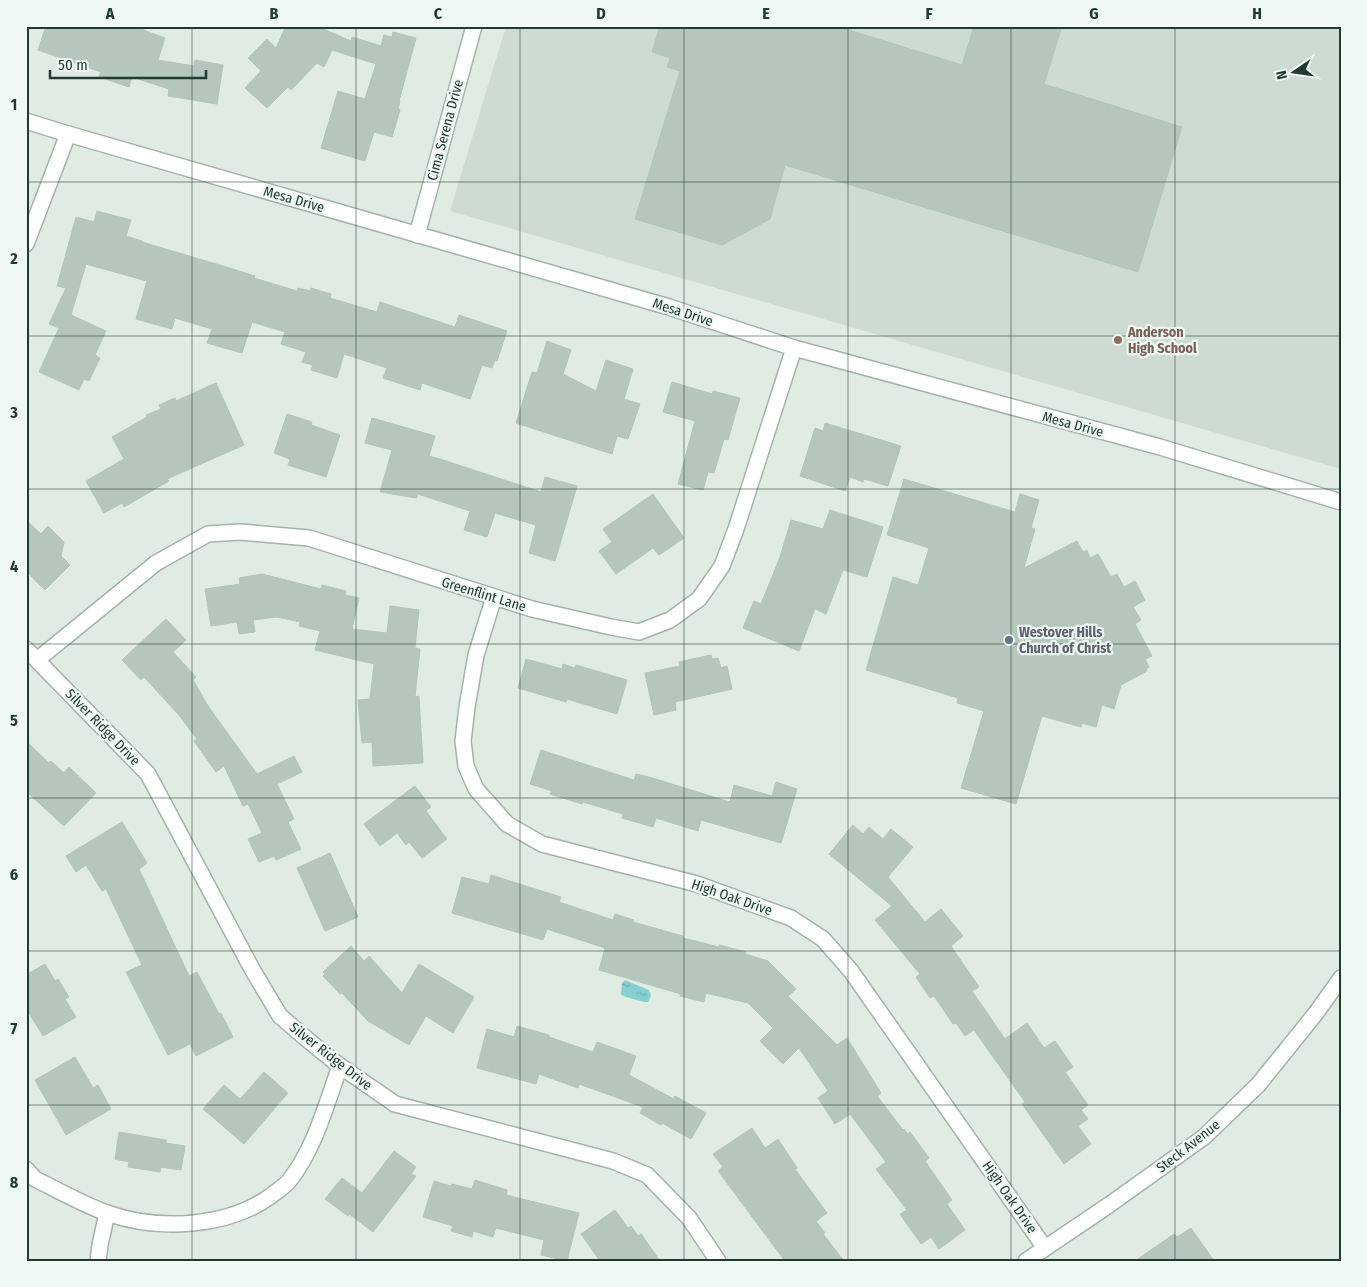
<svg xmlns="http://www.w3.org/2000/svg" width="1367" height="1287" font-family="'Fira Sans Condensed',sans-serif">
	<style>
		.built { fill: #cedbd3 }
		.water { fill: url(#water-ripples) }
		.building { fill: #b5c6bd; stroke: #b2c5ba }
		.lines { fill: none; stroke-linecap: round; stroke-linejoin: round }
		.minor-casing { stroke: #a3b3aa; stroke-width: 18 }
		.minor { stroke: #fff; stroke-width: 15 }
		.grid { fill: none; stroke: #203b30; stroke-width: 1; stroke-opacity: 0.55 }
		.education-dot { fill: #8d6e63; stroke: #f0f8f3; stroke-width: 2 }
		.worship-dot { fill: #6b7280; stroke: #f0f8f3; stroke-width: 2 }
		.labels { text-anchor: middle; stroke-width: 4.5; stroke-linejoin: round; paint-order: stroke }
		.street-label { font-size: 14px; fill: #203b30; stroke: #f0f8f3 }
		.education-label { font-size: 14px; font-weight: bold; fill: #785e54; stroke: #f0f8f3; text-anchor: start }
		.worship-label { font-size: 14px; font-weight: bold; fill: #5b616d; stroke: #f0f8f3; text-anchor: start }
		.neatline { fill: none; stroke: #203b30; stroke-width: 2 }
		.grid-label { font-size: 16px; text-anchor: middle; font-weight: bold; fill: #203b30 }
	</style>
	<defs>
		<pattern id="water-ripples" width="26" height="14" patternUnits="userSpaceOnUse" patternTransform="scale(1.25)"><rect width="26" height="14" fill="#87d0d1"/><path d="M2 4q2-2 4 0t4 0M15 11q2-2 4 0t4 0" fill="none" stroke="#6eaaaa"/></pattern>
	</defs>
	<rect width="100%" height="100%" fill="#e0ebe4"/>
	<path class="built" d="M506,26H1341V469L450,211Z"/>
	<path class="water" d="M625,980L649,990L651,996L648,1002C644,1003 626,997 621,995L622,983Z"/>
	<g class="building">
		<path d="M46,26H144L143,30L165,38L158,60L194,66L195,60L223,65L217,104L168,96L169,89L132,77L129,87L99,77L101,72L38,50Z"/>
		<path d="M286,26H316L351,41L352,37L381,46L384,35L392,37L393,32L416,38L399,101H400L398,109L400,110L392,137L374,132L365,161L321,148L338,91L365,99L376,64L332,50L324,67L317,63L291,90L288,87L267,108L245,88L261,71L248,58L267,39L276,48Z"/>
		<path d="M660,26H836L962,65L974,26H1062L1044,84L1182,127L1138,272L785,165L770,219L722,245L635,219L680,71L667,67L670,58L652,52Z"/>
		<path d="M97,211L131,220L126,236L142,241V242L233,269L255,276L254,278L297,291L298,288L310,291L311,288L331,294L330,298L377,312L380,302L455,327L459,315L507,331L497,361L495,360L492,368L482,365L470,399L422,383L420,390L383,378L387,368L344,354L337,378L311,370L313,365L302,362L306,352L281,344L285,332L252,322L242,353L207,343L212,329L175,318L172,329L136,319L147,281L86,264L71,315L106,331L95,355L100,358L89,381L84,379L79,390L39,372L59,328L49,324L66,288L57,286L76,217L94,222Z"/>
		<path d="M547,341L571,350L563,374L596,391L606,360L633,369L624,399L640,404L628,439L617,436L612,454L516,423L532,372L537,373Z"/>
		<path d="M672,382L712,394L713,391L740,398L728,440L724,439L714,473L708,472L703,490L678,484L695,421L663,412Z"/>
		<path d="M216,383L244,445L167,479L169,481L124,507L122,503L104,513L86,481L124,459L112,437L147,417L146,415L161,409L159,405L175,398L176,401Z"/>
		<path d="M287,414L312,422L311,425L340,435L326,477L288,465L290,459L274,453Z"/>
		<path d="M372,418L435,436L429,456L443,460L541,492L545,477L577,486L555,561L529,553L536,525L495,513L487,537L464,530L470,511L418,494L417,498L380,492L392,450L365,443Z"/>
		<path d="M825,423L901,446L888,486L864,479L863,482L850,477L845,491L800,476L815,428L823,431Z"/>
		<path d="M904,479L1015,512L1020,494L1039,500L1031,528L1035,529L1024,568L1077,541L1083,552L1087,550L1090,558L1098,554L1111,577L1117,574L1124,587L1135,581L1145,600L1133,607L1141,620L1135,624L1152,656L1145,659L1149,667L1146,669L1147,671L1121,685L1114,709L1102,705L1096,727L1082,723L1081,727L1042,716L1016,804L961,788L984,711L957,703L958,698L866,670L893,577L918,585L929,548L887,535Z"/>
		<path d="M653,494L684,538L659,555L653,548L616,574L599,551L612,542L603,529Z"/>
		<path d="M830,510L883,527L867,577L843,570L826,614L815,609L799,651L743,628L754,601L761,604L780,557L791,520L823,529Z"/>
		<path d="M26,520L41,534L48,526L64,542L61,556L70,565L45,590L26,571Z"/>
		<path d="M262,574L321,589L322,585L346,591L345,595L359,598L352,629L387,633L390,606L419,610L415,648L420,649L415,697L419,696L423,763L373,766L372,742L362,743L358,700L370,699L374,664L315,650L320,631L299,626L300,622L277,617L253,620L255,632L239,634L237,622L211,626L205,589L240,584L239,578Z"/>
		<path d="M166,619L186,640L173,652L196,677L193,680L208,706L257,774L294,756L302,772L277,784L294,819L288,822L301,849L276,860L274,856L259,862L248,839L262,833L248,804L243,806L224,766L216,772L194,741L197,739L178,714L144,677L141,680L122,660Z"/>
		<path d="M711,655L712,659L718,658L721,668L727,666L732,689L675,702L676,710L654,715L645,673L680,666L679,662Z"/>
		<path d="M526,659L562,669L563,664L575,668L576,665L627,680L617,714L567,699L566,702L518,688Z"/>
		<path d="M26,741L49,763L51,761L64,773L69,767L96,793L64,826L26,791Z"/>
		<path d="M541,750L634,780L636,774L649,777L730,802L734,785L772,796L776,782L797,789L781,843L701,820L698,831L656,818L653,827L622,818L623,814L583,802L582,804L550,794L552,791L530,784Z"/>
		<path d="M415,786L431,807L426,811L447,839L422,858L409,842L406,845L397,833L380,846L364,824Z"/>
		<path d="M122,822L147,863L139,869L189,976L197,972L219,1014L221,1013L233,1037L196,1056L190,1044L168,1055L126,972L142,965L106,889L102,891L86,865L76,872L66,856Z"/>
		<path d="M853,825L863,834L869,827L883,839L891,829L913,847L888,877L925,922L941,909L963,936L951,946L979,987L972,991L1005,1039L1027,1023L1044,1048L1055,1041L1073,1067L1065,1072L1088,1105L1081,1110L1088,1119L1078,1126L1091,1144L1064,1164L1022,1104L1025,1102L974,1030L965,1036L956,1023L953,1024L934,996L930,998L916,977L920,974L875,920L892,906L829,854Z"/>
		<path d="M330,853L358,917L325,931L297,868Z"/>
		<path d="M491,875L561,897L559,902L613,920L615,914L634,920L633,922L683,936V938L719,947V945L746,952L745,954L768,961L796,989L788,996L837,1045L847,1038L881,1093L877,1096L903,1130L904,1129L908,1134L910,1132L929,1158L925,1161L952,1200L947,1204L965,1230L939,1249L931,1237L921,1244L900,1214L907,1210L876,1169L886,1162L850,1114L835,1124L818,1098L828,1091L799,1048L783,1064L760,1041L773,1028L748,1003L706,993L704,1002L680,996L681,994L599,970L605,948L547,929L543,940L452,913L462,877L489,884Z"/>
		<path d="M351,946L364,961L369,956L402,993L419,964L474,997L453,1033L426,1016L409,1045L368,1021L342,993L340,994L323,976L325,974L323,972Z"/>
		<path d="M45,964L55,981L58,979L69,997L65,999L76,1017L43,1036L26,1008V975Z"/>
		<path d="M517,1026L549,1035V1037L593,1052L597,1042L636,1056L629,1075L674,1099L675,1096L706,1113L691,1139L662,1123L661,1125L640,1113L643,1107L579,1084L578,1088L539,1074L536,1084L477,1068L487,1029L514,1037Z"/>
		<path d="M75,1057L93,1088L98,1085L111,1109L66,1135L35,1080Z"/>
		<path d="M264,1072L288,1093L244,1144L203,1109L224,1085L240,1099Z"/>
		<path d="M752,1128L765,1148L778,1139L797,1168L795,1169L827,1213L816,1221L825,1233L823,1234L844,1261H785L718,1171L723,1167L713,1154Z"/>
		<path d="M119,1132L166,1140V1143L185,1146L181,1170L161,1167L160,1172L128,1167L129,1162L115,1159Z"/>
		<path d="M394,1151L416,1167L411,1174L416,1176L373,1232L349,1214L348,1216L325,1199L342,1178L362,1193Z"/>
		<path d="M475,1180L507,1190L506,1195L579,1213L567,1261L541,1255L544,1240L496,1228L493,1237L473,1231L472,1237L451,1231L453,1226L423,1217L434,1181L451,1186L452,1184L472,1189Z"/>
		<path d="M615,1210L628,1228L631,1226L638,1236L641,1234L660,1261H600L581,1234Z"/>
		<path d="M1191,1228L1214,1261H1135L1174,1234L1177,1237Z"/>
	</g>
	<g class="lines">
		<defs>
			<g id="minor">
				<path d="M26,121L68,134L669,307L794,348L1160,447L1341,502"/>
				<path d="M417,235L474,26"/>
				<path d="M26,244L68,134"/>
				<path d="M494,597L476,655L467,707L463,741L466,766L476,789L507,824L542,844L697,884L791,918L823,939L851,971L1045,1248"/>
				<path d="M26,649L148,774L252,969L280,1016L309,1041L340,1066L395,1104L613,1161L647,1175L689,1218L718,1261"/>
				<path d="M37,660L156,563L208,534L240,532L309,538L532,609L611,627L639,632L670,620L699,599L722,566L736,529L794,348"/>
				<path d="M26,1169L35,1179C58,1190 82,1204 107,1213C158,1231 228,1228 272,1195C277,1191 285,1186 289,1181C315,1148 326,1105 340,1066"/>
				<path d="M98,1261L100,1245L107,1213"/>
				<path d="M1026,1261L1109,1205L1204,1137L1258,1085L1316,1013L1341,978"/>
			</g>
		</defs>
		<use href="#minor" class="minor-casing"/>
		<use href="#minor" class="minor"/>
	</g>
	<path class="grid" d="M192,26V1261M356,26V1261M520,26V1261M684,26V1261M848,26V1261M1011,26V1261M1175,26V1261M26,182H1341M26,336H1341M26,489H1341M26,644H1341M26,798H1341M26,951H1341M26,1105H1341"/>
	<circle class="education-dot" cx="1118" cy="340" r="5"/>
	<circle class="worship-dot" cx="1009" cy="640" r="5"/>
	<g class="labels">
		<g class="street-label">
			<text transform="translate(445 130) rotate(-75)" y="5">Cima Serena Drive</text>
			<text transform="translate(294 199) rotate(16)" y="5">Mesa Drive</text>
			<text transform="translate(683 312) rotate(18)" y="5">Mesa Drive</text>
			<text transform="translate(1073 424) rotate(15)" y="5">Mesa Drive</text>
			<text transform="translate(484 594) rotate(17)" y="5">Greenflint Lane</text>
			<text transform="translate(103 727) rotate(46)" y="5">Silver Ridge Drive</text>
			<text transform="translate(732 897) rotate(19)" y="5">High Oak Drive</text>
			<text transform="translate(331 1056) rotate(38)" y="5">Silver Ridge Drive</text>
			<text transform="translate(1188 1146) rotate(-38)" y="5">Steck Avenue</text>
			<text transform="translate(1010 1197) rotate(55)" y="5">High Oak Drive</text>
		</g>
		<g class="education-label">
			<text x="1128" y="337">Anderson<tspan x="1128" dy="16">High School</tspan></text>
		</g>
		<g class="worship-label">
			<text x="1019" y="637">Westover Hills<tspan x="1019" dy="16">Church of Christ</tspan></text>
		</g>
	</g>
	<rect width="1367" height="1287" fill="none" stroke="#f0f8f3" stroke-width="55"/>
	<g transform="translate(1294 72) rotate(257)" stroke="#f0f8f3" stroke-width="4" paint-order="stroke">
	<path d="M0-4L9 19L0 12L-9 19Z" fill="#203b30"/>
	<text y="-8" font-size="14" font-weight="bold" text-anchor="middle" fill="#203b30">N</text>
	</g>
	<path d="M50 70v8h156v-8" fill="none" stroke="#203b30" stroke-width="2.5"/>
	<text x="58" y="70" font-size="15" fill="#203b30" stroke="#f0f8f3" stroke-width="4" paint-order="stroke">50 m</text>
	<rect x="28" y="28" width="1312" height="1232" class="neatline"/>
	<g class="grid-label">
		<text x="110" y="19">A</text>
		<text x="274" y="19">B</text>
		<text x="438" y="19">C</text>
		<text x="601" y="19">D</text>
		<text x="766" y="19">E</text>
		<text x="929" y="19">F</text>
		<text x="1094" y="19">G</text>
		<text x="1257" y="19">H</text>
		<text x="14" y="110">1</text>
		<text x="14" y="264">2</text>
		<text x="14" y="418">3</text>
		<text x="14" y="572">4</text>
		<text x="14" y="726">5</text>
		<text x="14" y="880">6</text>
		<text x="14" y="1034">7</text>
		<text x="14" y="1188">8</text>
	</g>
</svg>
